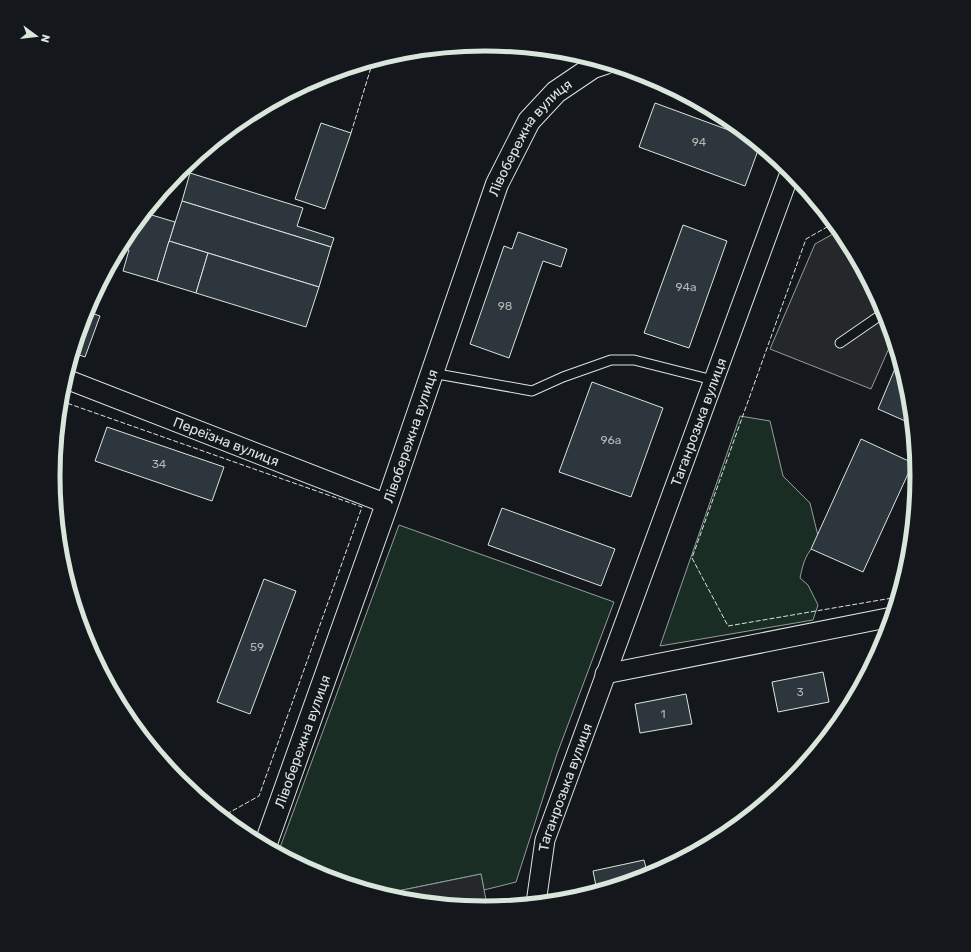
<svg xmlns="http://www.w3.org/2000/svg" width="971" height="952" font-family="Rubik,sans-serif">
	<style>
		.green { fill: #1a2d24; stroke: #939e99 }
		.parking { fill: #24282b; stroke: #939e99 }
		.building { fill: #2c363c; stroke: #d8e6dc }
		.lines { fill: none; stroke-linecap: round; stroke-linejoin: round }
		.service-casing { stroke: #d8e6dc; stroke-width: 11 }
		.minor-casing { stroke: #d8e6dc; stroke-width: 21 }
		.secondary-casing { stroke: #d8e6dc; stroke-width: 24 }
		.service { stroke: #14181c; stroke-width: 9 }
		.minor { stroke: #14181c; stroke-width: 19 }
		.secondary { stroke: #14181c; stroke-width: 22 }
		.fence { stroke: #d8e6dc; stroke-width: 1; stroke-dasharray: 5 2; stroke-linecap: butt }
		.labels { text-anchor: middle; stroke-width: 3; stroke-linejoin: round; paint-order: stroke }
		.number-label { font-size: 12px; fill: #adbab4 }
		.street-label { font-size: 14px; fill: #d8e6dc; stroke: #14181c }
		.rim { fill: none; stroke: #d8e6dc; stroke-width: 5 }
	</style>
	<rect width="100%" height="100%" fill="#14181c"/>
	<g class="green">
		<path d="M740,416L770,421L783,476L810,503L819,540C806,554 804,559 800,578L808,585L818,605L813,620L660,646Z"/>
		<path d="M399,525L614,602L557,754L516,882L484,890L481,874L383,894L320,875L278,853Z"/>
	</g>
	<g class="parking">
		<path d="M840,230L845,236L885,311L893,339L871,389L770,349L815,244Z"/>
		<path d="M481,874L487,905L473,907L401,900L383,894Z"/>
	</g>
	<g class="building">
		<path d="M655,103L753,139L760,145L745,186L639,147Z"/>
		<path d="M321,123L351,133L325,209L295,199Z"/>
		<path d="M190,173L303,208L297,226L334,238L331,247L182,201Z"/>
		<path d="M182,201L331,247L319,287L169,241Z"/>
		<path d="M145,213L175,222L157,281L123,271L129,250L120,248L126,236Z"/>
		<path d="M683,225L727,241L689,348L644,333Z"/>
		<path d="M518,232L567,249L561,267L543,261L509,358L470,344L504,246L512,249Z"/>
		<path d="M169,241L208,253L196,293L157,281Z"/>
		<path d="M208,253L319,287L306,327L196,293Z"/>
		<path d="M86,311L100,316L85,357L74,353Z"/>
		<path d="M899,359L909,392L912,424L878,409Z"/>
		<path d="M592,382L663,408L631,497L559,472Z"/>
		<path d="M61,405L67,407L57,435Z"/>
		<path d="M107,427L224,467L212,501L95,461Z"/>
		<path d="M861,439L913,463L863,572L811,549Z"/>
		<path d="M502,508L615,549L601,586L488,545Z"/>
		<path d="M264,579L296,591L250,714L217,702Z"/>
		<path d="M823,672L829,702L778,712L772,682Z"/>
		<path d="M686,694L692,724L640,733L635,704Z"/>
		<path d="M644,860L648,876L597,891L593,871Z"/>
	</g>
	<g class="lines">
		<defs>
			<g id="service">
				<path d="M840,343L885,312"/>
				<path d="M432,373L532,391L563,377L611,360H634L713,380"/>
			</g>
			<g id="minor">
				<path id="s1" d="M66,379L387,504"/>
				<path d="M605,674L892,617"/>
				<path id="s2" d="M536,903L545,840L791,170"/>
			</g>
			<g id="secondary">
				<path id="s3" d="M265,846L387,504L497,184L529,121L556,92L593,67L605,63"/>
			</g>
		</defs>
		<use href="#service" class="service-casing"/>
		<use href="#minor" class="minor-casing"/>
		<use href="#secondary" class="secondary-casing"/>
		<use href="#service" class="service"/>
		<use href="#minor" class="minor"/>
		<use href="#secondary" class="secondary"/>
		<g class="fence">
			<path d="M351,133L373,61"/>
			<path d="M834,223L806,239L692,558L728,626L898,597"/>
			<path d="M61,401L362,507L259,796L223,816"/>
		</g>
	</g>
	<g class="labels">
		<g class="number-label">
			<text x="699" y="146">94</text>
			<text x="686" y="291">94а</text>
			<text x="505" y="310">98</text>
			<text x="611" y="444">96a</text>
			<text x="159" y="468">34</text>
			<text x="257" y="651">59</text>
			<text x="800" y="696">3</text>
			<text x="663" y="718">1</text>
		</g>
		<g class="street-label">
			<text dy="5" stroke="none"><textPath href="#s3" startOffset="759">Лівобережна вулиця</textPath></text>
			<text dy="5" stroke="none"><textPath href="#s2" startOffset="509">Таганрозька вулиця</textPath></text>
			<text dy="5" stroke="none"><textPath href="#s3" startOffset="435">Лівобережна вулиця</textPath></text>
			<text dy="5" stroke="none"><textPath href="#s1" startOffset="172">Переїзна вулиця</textPath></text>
			<text dy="5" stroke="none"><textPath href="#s3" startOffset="111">Лівобережна вулиця</textPath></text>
			<text dy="5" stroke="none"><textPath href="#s2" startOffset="120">Таганрозька вулиця</textPath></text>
		</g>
	</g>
	<path d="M0 0H971V952H0ZM60 476a425 425 0 1 1 850 0a425 425 0 1 1-850 0Z" fill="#14181c" fill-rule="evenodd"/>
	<path class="rim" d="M60 476a425 425 0 1 1 850 0a425 425 0 1 1-850 0Z"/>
	<g transform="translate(36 36) rotate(105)" stroke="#14181c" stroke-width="3" paint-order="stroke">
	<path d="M0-3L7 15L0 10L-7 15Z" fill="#d8e6dc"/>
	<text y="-6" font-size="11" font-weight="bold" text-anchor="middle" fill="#d8e6dc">N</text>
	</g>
</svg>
